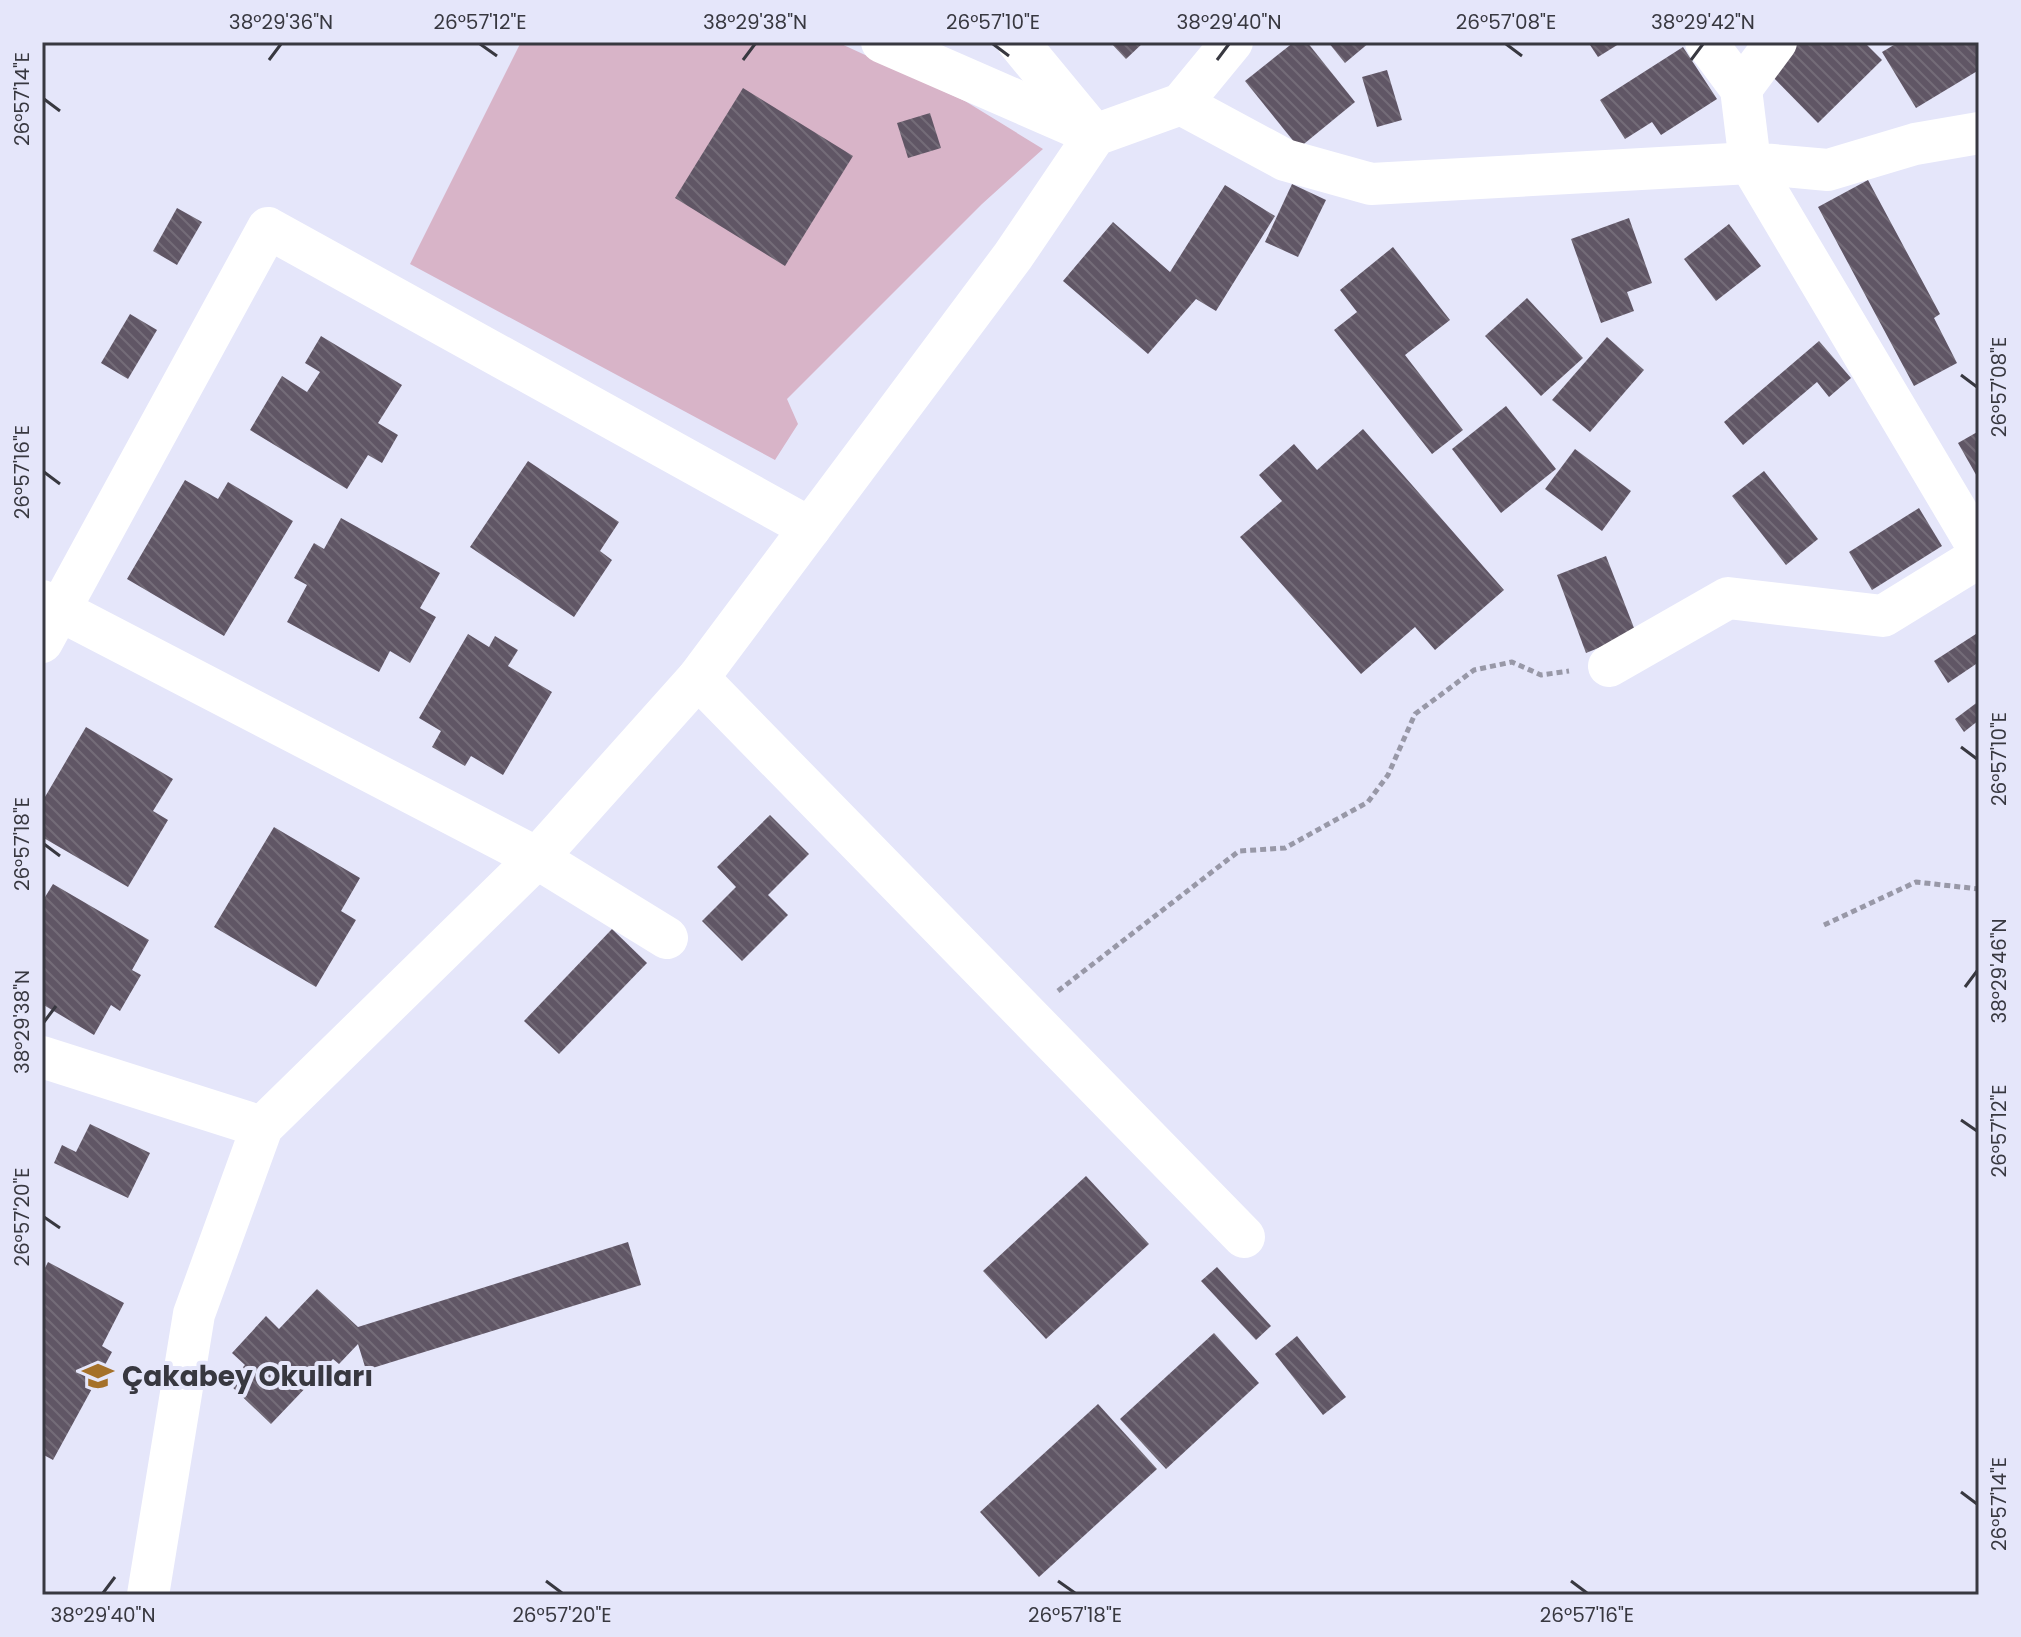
<svg xmlns="http://www.w3.org/2000/svg" width="2021" height="1637" font-family="Poppins,sans-serif">
	<style>
		.green { fill: #d8b4c8 }
		.building { fill: url(#building-back-hatch) }
		.lines { fill: none; stroke-linecap: round; stroke-linejoin: round }
		.path { stroke: #9898a7; stroke-width: 5; stroke-dasharray: 6 4; stroke-linecap: butt }
		.minor { stroke: #fff; stroke-width: 42 }
		.ticks { fill: none; stroke: #383840; stroke-width: 3 }
		.labels { text-anchor: middle; stroke-width: 8; stroke-linejoin: round; paint-order: stroke }
		.poi-label { font-size: 28px; font-weight: bold; fill: #383840; stroke: #e5e6fa; text-anchor: start }
		.neatline { fill: none; stroke: #383840; stroke-width: 3 }
		.ticks-label { font-size: 20px; text-anchor: middle; fill: #383840 }
	</style>
	<defs>
		<pattern id="building-back-hatch" width="6" height="6" patternUnits="userSpaceOnUse" patternTransform="scale(2)"><rect width="6" height="6" fill="#605665"/><path d="M-1 5l2 2M0 0l6 6M5-1l2 2" fill="none" stroke="#746c78"/></pattern>
	</defs>
	<rect width="100%" height="100%" fill="#e5e6fa"/>
	<path class="green" d="M521,42H837L965,101L1043,149L982,204L787,399L798,424L775,460L410,264Z"/>
	<g class="building">
		<path d="M1110,42H1144L1126,59Z"/>
		<path d="M1294,42H1307L1355,102L1299,148L1245,81Z"/>
		<path d="M1328,42H1370L1345,63Z"/>
		<path d="M1588,42H1622L1598,57Z"/>
		<path d="M1790,42H1864L1882,60L1818,123L1764,68Z"/>
		<path d="M1899,42H1979V70L1916,108L1882,52Z"/>
		<path d="M1683,47L1717,99L1661,135L1652,122L1625,139L1600,100Z"/>
		<path d="M1387,70L1402,120L1377,127L1362,77Z"/>
		<path d="M743,88L853,156L785,266L675,198Z"/>
		<path d="M930,113L941,148L908,158L897,123Z"/>
		<path d="M1868,180L1940,314L1934,318L1957,363L1914,386L1818,207Z"/>
		<path d="M1292,184L1326,200L1298,257L1265,242Z"/>
		<path d="M1225,185L1275,216L1216,311L1196,299L1148,354L1063,281L1113,222L1170,272Z"/>
		<path d="M177,208L202,222L177,265L153,251Z"/>
		<path d="M1629,218L1652,283L1627,292L1634,311L1601,323L1571,239Z"/>
		<path d="M1729,224L1761,266L1716,301L1684,259Z"/>
		<path d="M1393,247L1450,320L1405,355L1463,430L1432,454L1334,330L1357,312L1340,290Z"/>
		<path d="M1527,298L1583,358L1541,396L1485,336Z"/>
		<path d="M130,314L157,330L128,379L101,363Z"/>
		<path d="M321,336L402,385L378,423L398,435L382,463L368,455L347,489L250,430L282,376L307,392L320,372L305,363Z"/>
		<path d="M1607,337L1644,370L1590,432L1552,400Z"/>
		<path d="M1819,341L1851,378L1829,397L1817,382L1743,445L1724,422Z"/>
		<path d="M1506,406L1556,469L1501,513L1452,449Z"/>
		<path d="M1363,429L1504,590L1435,650L1415,627L1361,674L1240,537L1282,501L1259,475L1294,444L1317,470Z"/>
		<path d="M1979,431V480L1958,443Z"/>
		<path d="M1575,449L1631,491L1602,531L1545,489Z"/>
		<path d="M528,461L619,522L600,551L612,560L574,617L470,547Z"/>
		<path d="M1764,471L1818,539L1786,565L1732,496Z"/>
		<path d="M185,480L218,499L228,482L293,521L224,636L127,579Z"/>
		<path d="M1919,508L1942,546L1872,590L1849,552Z"/>
		<path d="M341,518L440,573L420,608L436,617L410,663L390,651L379,672L287,622L307,585L294,578L314,543L324,549Z"/>
		<path d="M1606,556L1636,633L1586,653L1557,575Z"/>
		<path d="M1979,632V662L1948,683L1934,661Z"/>
		<path d="M468,634L489,647L495,636L518,650L508,666L552,692L503,775L471,756L465,766L432,747L441,731L419,718Z"/>
		<path d="M1979,701V720L1964,732L1955,719Z"/>
		<path d="M86,727L173,779L153,811L168,820L128,887L42,837V802Z"/>
		<path d="M770,815L809,854L768,895L788,915L742,961L702,921L736,887L717,867Z"/>
		<path d="M274,827L360,878L341,911L356,920L316,987L214,927Z"/>
		<path d="M53,884L149,940L132,970L141,975L120,1011L111,1005L94,1035L42,1004V902Z"/>
		<path d="M612,929L647,963L559,1054L524,1021Z"/>
		<path d="M90,1124L150,1153L128,1198L54,1163L62,1145L76,1152Z"/>
		<path d="M1086,1176L1149,1244L1046,1339L983,1271Z"/>
		<path d="M628,1242L641,1285L366,1370L358,1344L339,1364L333,1359L271,1424L228,1383L245,1365L232,1353L266,1316L279,1329L317,1289L358,1327Z"/>
		<path d="M48,1262L124,1303L102,1346L112,1352L53,1460L42,1454V1274Z"/>
		<path d="M1217,1267L1271,1326L1256,1340L1201,1281Z"/>
		<path d="M1214,1333L1259,1383L1166,1469L1120,1419Z"/>
		<path d="M1297,1336L1346,1397L1323,1415L1275,1354Z"/>
		<path d="M1098,1404L1157,1469L1039,1577L980,1512Z"/>
	</g>
	<g class="lines">
		<g class="path">
			<path d="M1824,925L1916,882L1979,889"/>
			<path d="M1058,991L1239,851L1285,848L1368,802L1388,775L1415,714L1474,670L1512,662L1541,675L1569,671"/>
		</g>
		<g class="minor">
			<path d="M882,42L1095,135"/>
			<path d="M1018,42L1089,128"/>
			<path d="M1706,42L1741,89L1750,163L1828,170L1915,144L1979,133"/>
			<path d="M1741,89L1776,42"/>
			<path d="M1181,104L1285,160L1371,184L1750,163L1979,549"/>
			<path d="M42,601L537,858L667,938"/>
			<path d="M42,642L268,228L810,528"/>
			<path d="M1609,666L1728,598L1883,616L1979,557"/>
			<path d="M698,678L1244,1237"/>
			<path d="M42,1057L262,1127"/>
			<path d="M148,1595L194,1314L262,1127L537,858L698,678L1013,256L1095,135L1181,104L1232,42"/>
		</g>
	</g>
	<path class="ticks" d="M480,44L497,56M993,44L1009,56M1506,44L1522,56M269,60L281,44M743,60L755,44M1217,60L1229,44M1691,60L1703,44M44,99L60,111M1961,375L1977,387M44,472L60,484M1961,747L1977,759M44,844L60,856M1965,987L1977,971M44,1022L56,1006M1961,1120L1977,1131M44,1217L60,1228M1961,1492L1977,1504M546,1581L562,1593M1058,1581L1075,1593M1571,1581L1587,1593M103,1593L115,1577"/>
	<defs>
		<symbol id="school-bare" viewBox="-9 -9 18 18"><path d="M0-5L7-2L0 1L-7-2ZM-4 1L0 2.5L4 1V4Q0 6-4 4Z" fill="#a57129" stroke="#e5e6fa" stroke-width="2.5" paint-order="stroke"/></symbol>
	</defs>
	<g fill-rule="evenodd">
		<use href="#school-bare" x="76" y="1354" width="44" height="44"/>
	</g>
	<g class="labels">
		<g class="poi-label">
			<text x="122" y="1386">Çakabey Okulları</text>
		</g>
	</g>
	<rect width="2021" height="1637" fill="none" stroke="#e5e6fa" stroke-width="88"/>
	<rect x="44" y="44" width="1933" height="1549" class="neatline"/>
	<g class="ticks-label">
		<text x="281" y="29">38°29'36"N</text>
		<text x="480" y="29">26°57'12"E</text>
		<text x="755" y="29">38°29'38"N</text>
		<text x="993" y="29">26°57'10"E</text>
		<text x="1229" y="29">38°29'40"N</text>
		<text x="1506" y="29">26°57'08"E</text>
		<text x="1703" y="29">38°29'42"N</text>
		<text transform="translate(22 99) rotate(-90)" y="7">26°57'14"E</text>
		<text transform="translate(1999 387) rotate(-90)" y="7">26°57'08"E</text>
		<text transform="translate(22 472) rotate(-90)" y="7">26°57'16"E</text>
		<text transform="translate(1999 759) rotate(-90)" y="7">26°57'10"E</text>
		<text transform="translate(22 844) rotate(-90)" y="7">26°57'18"E</text>
		<text transform="translate(1999 971) rotate(-90)" y="7">38°29'46"N</text>
		<text transform="translate(22 1022) rotate(-90)" y="7">38°29'38"N</text>
		<text transform="translate(1999 1131) rotate(-90)" y="7">26°57'12"E</text>
		<text transform="translate(22 1217) rotate(-90)" y="7">26°57'20"E</text>
		<text transform="translate(1999 1504) rotate(-90)" y="7">26°57'14"E</text>
		<text x="103" y="1622">38°29'40"N</text>
		<text x="562" y="1622">26°57'20"E</text>
		<text x="1075" y="1622">26°57'18"E</text>
		<text x="1587" y="1622">26°57'16"E</text>
	</g>
</svg>
